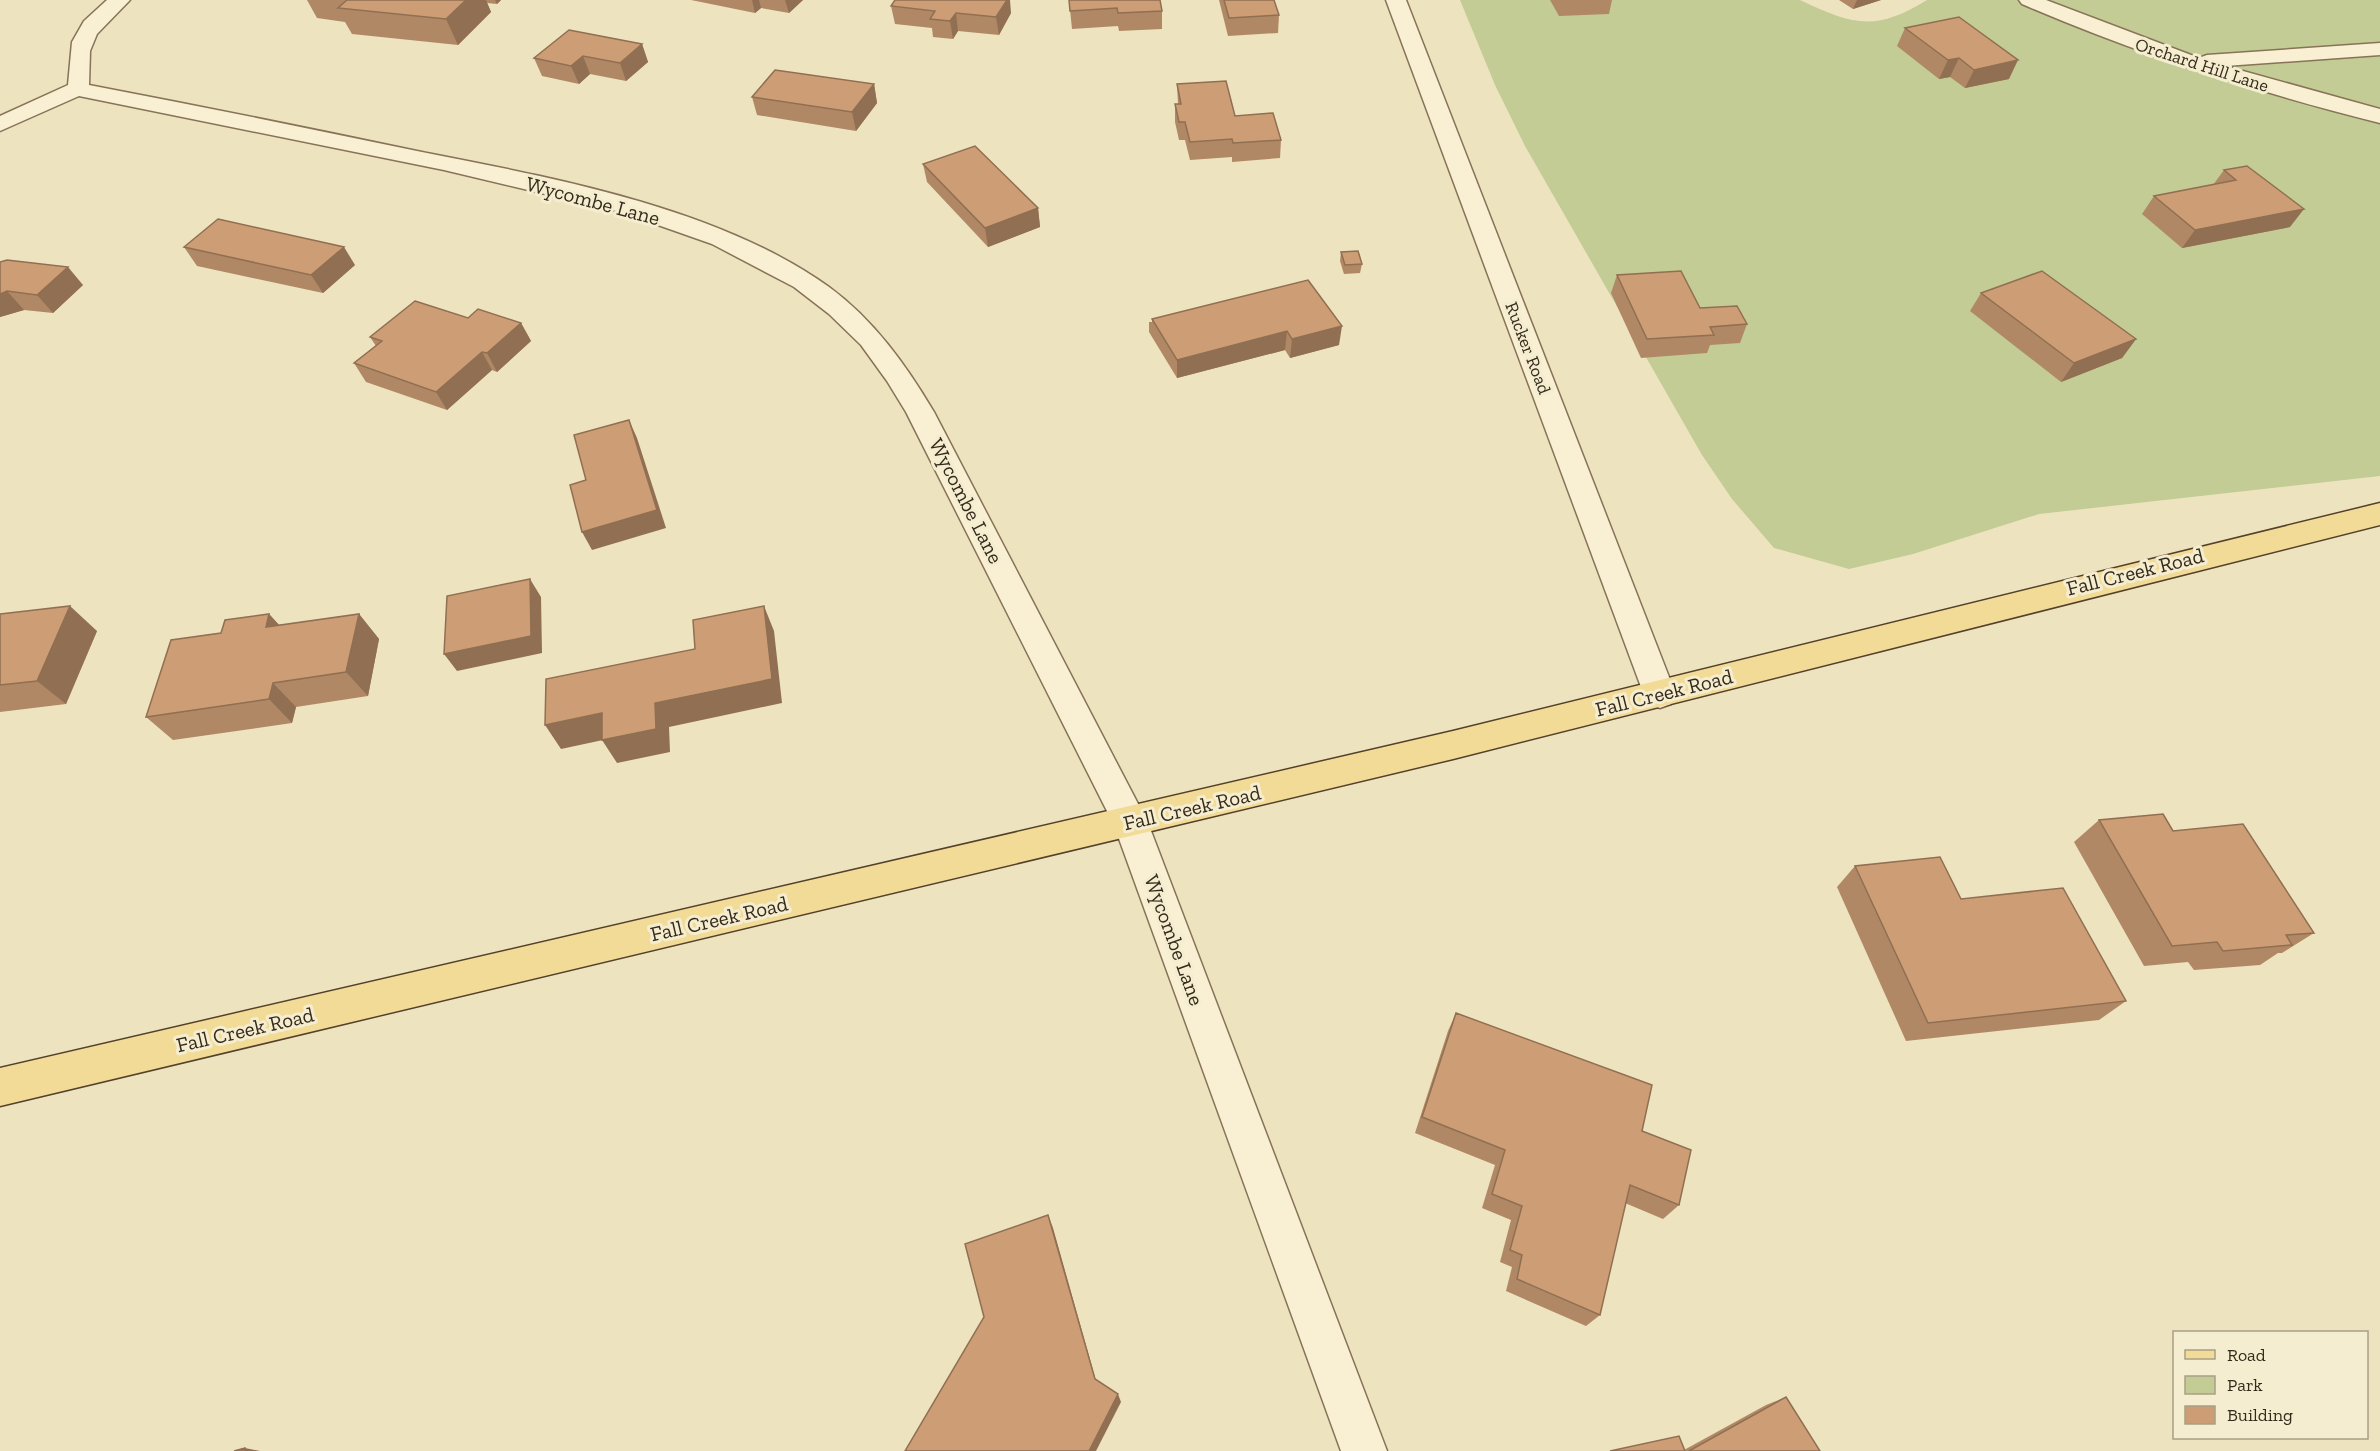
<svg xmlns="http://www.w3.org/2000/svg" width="2380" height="1451" font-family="'Zilla Slab',serif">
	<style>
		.green { fill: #c2cc94 }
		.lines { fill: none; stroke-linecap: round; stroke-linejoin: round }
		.minor-casing { stroke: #877358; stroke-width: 3 }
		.major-casing { stroke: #54412c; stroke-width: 3 }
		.minor { fill: #f9f0d3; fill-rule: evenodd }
		.major { fill: #f2db96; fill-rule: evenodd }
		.wall { fill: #b08865 }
		.shaded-wall { fill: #906f52 }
		.building { fill: #cd9e75; stroke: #906f52; stroke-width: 1.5 }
		.labels { text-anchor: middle; stroke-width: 6; stroke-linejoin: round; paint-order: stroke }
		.far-street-label { font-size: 18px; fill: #362a1c; stroke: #f5edcf }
		.street-label { font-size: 21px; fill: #362a1c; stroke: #f5edcf }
	</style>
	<rect width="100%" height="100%" fill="#eee3bf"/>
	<path class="green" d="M1460,0H1800C1853,25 1875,32 1927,0H2380V476L2039,514L1913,554L1849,569L1774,548L1732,499L1702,455L1525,146L1495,85Z"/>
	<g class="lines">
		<defs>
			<g id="minor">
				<path d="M107,0H130L97,34L90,51L89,85C199,106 308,128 417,151C549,177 718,207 829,287C874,320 906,365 934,412L1148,823L1387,1451H1341L1114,825L906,412L887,381L861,345L829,314L794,287L712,244L621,212L444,170L79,96L0,131V116L68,85L72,42L84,21Z"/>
				<path d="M1386,0H1406L1676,695L1671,704L1660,708L1649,704L1644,695Z"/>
				<path d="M2019,0H2046L2199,58L2207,55L2380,43V55L2225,66L2380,109V123C2257,92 2138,54 2022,4Z"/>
			</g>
			<path id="major" d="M2380,503V525L1453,759L0,1106V1068L1453,731Z"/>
		</defs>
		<use href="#minor" class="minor-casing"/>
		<use href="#major" class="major-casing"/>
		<use href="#minor" class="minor"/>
		<use href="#major" class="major"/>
	</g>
	<g class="wall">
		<path d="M307,0H501L497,4L487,3L491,12L458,45L352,34L345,22L317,18Z"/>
		<path d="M691,0H803L789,13L761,8L755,13Z"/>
		<path d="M1069,0L1162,11V29L1119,31L1118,26L1072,29Z"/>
		<path d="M1219,0H1274L1279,15L1278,33L1228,36Z"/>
		<path d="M1550,0H1612L1609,14L1559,16Z"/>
		<path d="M1839,0H1881L1853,9Z"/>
		<path d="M891,6L1011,13L999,35L958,31L953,39L933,37L932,28L895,24Z"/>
		<path d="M1905,28L2009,79L1965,88L1950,77L1939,79L1897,46Z"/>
		<path d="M642,44L648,62L626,81L590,74L579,84L542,76L534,58Z"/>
		<path d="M874,84L877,103L856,131L757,115L752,97Z"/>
		<path d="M1177,84L1281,140L1280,158L1232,162V157L1190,160L1185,140H1179L1175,122V104H1178Z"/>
		<path d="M923,164L1038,208L1040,227L988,247L927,182Z"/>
		<path d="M2247,166L2290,227L2182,248L2142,214L2154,196L2213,185L2224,170Z"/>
		<path d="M184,247L355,265L323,293L197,266Z"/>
		<path d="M1341,252L1362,264L1360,273L1344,274L1340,261Z"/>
		<path d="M0,262L83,285L53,313L24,310L0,317Z"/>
		<path d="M1617,275L1700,308L1747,324L1740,343L1710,345L1707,353L1641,358L1611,293Z"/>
		<path d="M1308,280L1339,345L1290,358L1285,350L1177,378L1149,332V322H1152V319Z"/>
		<path d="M1981,293L2136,339L2122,358L2061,382L1970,311Z"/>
		<path d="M468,318L521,323L531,341L497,372L492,370L447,410L366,382L354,363L376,346L370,337Z"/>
		<path d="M0,614L97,631L66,704L0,712Z"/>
		<path d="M269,614L279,625L359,614L379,639L368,696L296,707L292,723L173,740L146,717Z"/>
		<path d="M2099,820L2173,831L2314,933L2282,953H2278L2260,965L2194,970L2188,962L2144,966L2074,842Z"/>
		<path d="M1855,866L1961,899L2126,1001L2099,1020L1906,1041L1837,887Z"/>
		<path d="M1456,1013L1642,1131L1679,1205L1663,1219L1625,1203L1600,1315L1586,1326L1506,1291L1512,1267L1500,1262L1511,1220L1482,1208L1495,1165L1415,1133L1448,1031Z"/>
		<path d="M1786,1397L1820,1451H1610L1684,1450L1766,1405Z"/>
	</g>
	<g class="shaded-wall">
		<path d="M466,0H486L491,12L458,45L446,19Z"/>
		<path d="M495,0H501L497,4Z"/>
		<path d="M752,0H759L761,8L755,13Z"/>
		<path d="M785,0H803L789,13Z"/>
		<path d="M1007,0H1010L1011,13L999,35L996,17Z"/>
		<path d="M1857,0H1881L1853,9Z"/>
		<path d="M956,13L958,31L953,39L950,21Z"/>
		<path d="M642,44L648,62L626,81L620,63Z"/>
		<path d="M583,56L590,74L579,84L571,66Z"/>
		<path d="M1959,58L1950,77L1939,79L1948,60Z"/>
		<path d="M2018,60L2009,79L1965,88L1974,70Z"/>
		<path d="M874,84L877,103L856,131L852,112Z"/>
		<path d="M1038,208L1040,227L988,247L985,228Z"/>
		<path d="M2304,209L2290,227L2182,248L2195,230Z"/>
		<path d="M344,247L355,265L323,293L311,275Z"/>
		<path d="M68,267L83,285L53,313L37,295Z"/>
		<path d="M7,291L24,310L0,317V294Z"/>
		<path d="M521,323L531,341L497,372L487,353Z"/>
		<path d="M1342,326L1339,345L1290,358L1292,339Z"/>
		<path d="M1287,331L1285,350L1177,378V360Z"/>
		<path d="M2136,339L2122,358L2061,382L2074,363Z"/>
		<path d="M482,352L492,370L447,410L436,392Z"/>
		<path d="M629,420L637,438L666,528L592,550L582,532Z"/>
		<path d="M530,579L541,597L542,653L457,671L444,654Z"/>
		<path d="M70,606L97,631L66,704L37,681Z"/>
		<path d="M764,606L774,631L782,703L669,727L670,752L617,763L602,740L655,703Z"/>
		<path d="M269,614L291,638L266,627Z"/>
		<path d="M359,614L379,639L368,696L346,672Z"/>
		<path d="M273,683L296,707L292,723L269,699Z"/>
		<path d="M602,713L617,737L561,749L545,725Z"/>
		<path d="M1048,1215L1053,1228L1098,1388L1095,1379Z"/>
		<path d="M1118,1394L1121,1402L1096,1451H1089Z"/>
		<path d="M245,1448L260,1451H245Z"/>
	</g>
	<g class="building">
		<path d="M347,0H466L446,19L338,8Z"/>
		<path d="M895,0H1007L996,17L956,13L950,21L930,19L935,11L891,6Z"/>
		<path d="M1069,0H1160L1162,11L1118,13L1117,8L1070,11Z"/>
		<path d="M1224,0H1274L1279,15L1229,18Z"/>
		<path d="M1959,17L2018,60L1974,70L1959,58L1948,60L1905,28Z"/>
		<path d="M569,30L642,44L620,63L583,56L571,66L534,58Z"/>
		<path d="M775,70L874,84L852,112L752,97Z"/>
		<path d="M1226,81L1235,116L1273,113L1281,140L1233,143L1232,139L1190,142L1185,122H1179L1175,104H1181L1177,84Z"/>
		<path d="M975,146L1038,208L985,228L923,164Z"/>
		<path d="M2247,166L2304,209L2195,230L2154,196L2236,180L2224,170Z"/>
		<path d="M218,219L344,247L311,275L184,247Z"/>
		<path d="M1358,251L1362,264L1345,265L1341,252Z"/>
		<path d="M7,260L68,267L37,295L7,291L0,294V262Z"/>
		<path d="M1681,271L1700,308L1737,306L1747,324L1710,327L1714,335L1647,339L1617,275Z"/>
		<path d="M2042,271L2136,339L2074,363L1981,293Z"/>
		<path d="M1308,280L1342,326L1292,339L1287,331L1177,360L1152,319Z"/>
		<path d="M415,301L468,318L478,309L521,323L487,353L482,352L436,392L354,363L382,341L370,337Z"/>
		<path d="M629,420L657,510L582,532L570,485L586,480L574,435Z"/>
		<path d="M530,579L531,636L444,654L447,596Z"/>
		<path d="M70,606L37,681L0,685V614Z"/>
		<path d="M764,606L772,679L655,703L656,729L602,740V713L545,725L546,679L695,649L693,620Z"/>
		<path d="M269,614L266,627L359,614L346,672L273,683L269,699L146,717L171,640L221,633L225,620Z"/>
		<path d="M2163,814L2173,831L2243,824L2314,933L2286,935L2292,945L2223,951L2217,942L2172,946L2099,820Z"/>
		<path d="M1940,857L1961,899L2063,888L2126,1001L1928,1023L1855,866Z"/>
		<path d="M1456,1013L1652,1085L1642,1131L1691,1150L1679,1205L1630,1185L1600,1315L1517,1279L1522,1255L1510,1250L1522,1206L1492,1194L1505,1150L1422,1117Z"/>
		<path d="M1048,1215L1095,1379L1118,1394L1089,1451H905L984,1317L965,1244Z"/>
		<path d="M1786,1397L1820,1451H1689Z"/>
		<path d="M1679,1436L1685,1451H1610Z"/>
		<path d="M245,1448V1451H234Z"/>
	</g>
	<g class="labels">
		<g class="far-street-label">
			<text transform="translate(2202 65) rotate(18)" y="6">Orchard Hill Lane</text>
			<text transform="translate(1528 348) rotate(69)" y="6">Rucker Road</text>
		</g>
		<g class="street-label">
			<text transform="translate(593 201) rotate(15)" y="7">Wycombe Lane</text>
			<text transform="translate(966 501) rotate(63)" y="7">Wycombe Lane</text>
			<text transform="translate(2135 572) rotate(-14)" y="7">Fall Creek Road</text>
			<text transform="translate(1664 693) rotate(-14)" y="7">Fall Creek Road</text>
			<text transform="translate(1192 808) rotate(-13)" y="7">Fall Creek Road</text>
			<text transform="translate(719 919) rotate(-13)" y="7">Fall Creek Road</text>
			<text transform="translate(1174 940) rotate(70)" y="7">Wycombe Lane</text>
			<text transform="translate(245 1030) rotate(-13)" y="7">Fall Creek Road</text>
		</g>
	</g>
	<rect x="2173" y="1331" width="195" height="108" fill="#f5edcf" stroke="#a99f87" stroke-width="1.5"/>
	<rect x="2185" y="1350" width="30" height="9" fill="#f2db96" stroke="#a99f87" stroke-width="1.5"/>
	<text x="2227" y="1361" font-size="18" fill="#362a1c">Road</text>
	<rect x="2185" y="1376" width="30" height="18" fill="#c2cc94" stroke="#a99f87" stroke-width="1.5"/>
	<text x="2227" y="1391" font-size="18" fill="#362a1c">Park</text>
	<rect x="2185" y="1406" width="30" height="18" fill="#cd9e75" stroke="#a99f87" stroke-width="1.5"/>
	<text x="2227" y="1421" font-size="18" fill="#362a1c">Building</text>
</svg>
